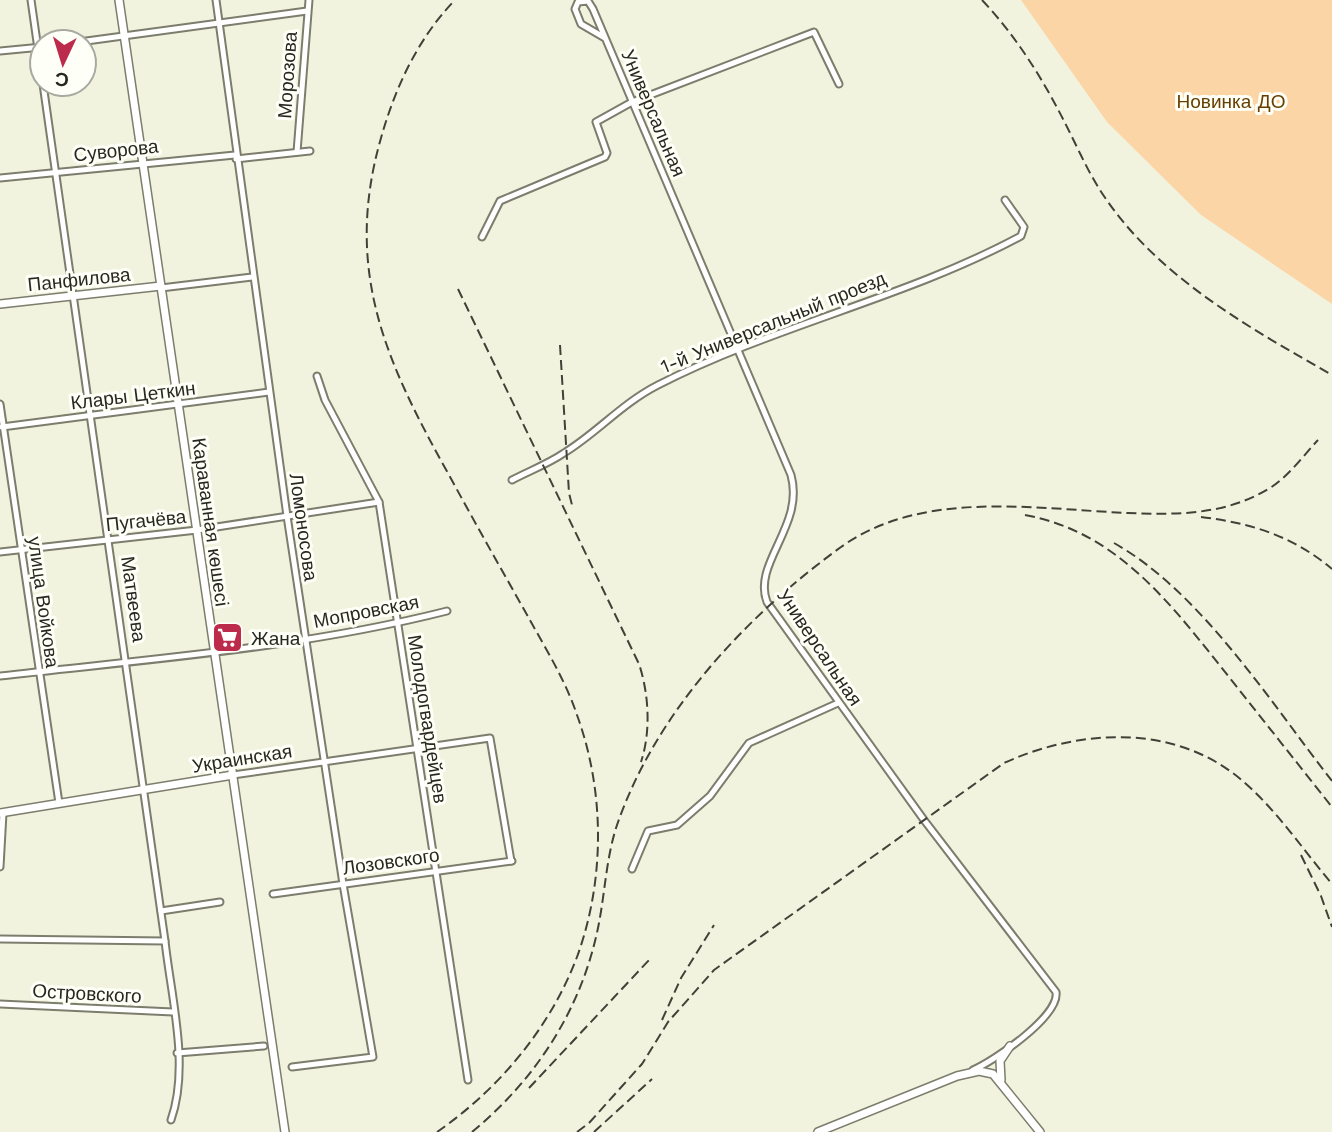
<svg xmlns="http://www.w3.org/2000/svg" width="1332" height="1132" font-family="'Work Sans',sans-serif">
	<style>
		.green { fill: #fcd5a7 }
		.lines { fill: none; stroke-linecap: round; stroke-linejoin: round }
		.street-casing { stroke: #7c7d6c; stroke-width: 9 }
		.secondary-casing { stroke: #7c7d6c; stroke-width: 10 }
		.street { stroke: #fff; stroke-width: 5 }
		.secondary { stroke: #fff; stroke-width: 7 }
		.rail { stroke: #414138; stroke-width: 2; stroke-dasharray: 10 5; stroke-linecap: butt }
		.labels { text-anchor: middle; stroke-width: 6; stroke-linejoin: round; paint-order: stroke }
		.street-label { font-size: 19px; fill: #282821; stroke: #fefff7 }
		.park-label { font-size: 19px; fill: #663f01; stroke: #fefff7 }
		.poi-label { font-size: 19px; fill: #282821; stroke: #fefff7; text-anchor: start }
	</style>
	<rect width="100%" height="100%" fill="#f2f3df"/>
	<path class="green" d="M1021,0H1332V304L1201,215L1107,122Z"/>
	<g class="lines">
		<defs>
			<g id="street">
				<path d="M31,0L42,77"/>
				<path d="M216,0L287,516L343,884L373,1057L292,1067"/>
				<path d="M605,38L581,24L575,9L578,2L588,1L593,9L791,475C805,526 752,563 767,602L924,820L1056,992C1060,1016 994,1061 973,1070"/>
				<path d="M79,42L307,11"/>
				<path d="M0,51L42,47"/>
				<path d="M43,84L165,941C171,997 190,1066 171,1120"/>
				<path d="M297,152L309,0"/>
				<path d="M236,159L310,151"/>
				<path d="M0,178L235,155"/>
				<path d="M482,237L500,201L605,157L607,153L596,122L632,102L814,32L839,84"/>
				<path d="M161,288L252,277"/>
				<path d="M317,376L325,400L379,502L468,1080"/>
				<path d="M0,404L59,803"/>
				<path d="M2,427L269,392"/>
				<path d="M512,480C529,471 548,464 564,453C597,433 621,404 658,385C775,325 906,298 1021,236L1024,227L1005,200"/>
				<path d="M0,552L197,530L379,502"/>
				<path d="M0,676C149,659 301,648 447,611"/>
				<path d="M233,775L490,738L511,861"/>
				<path d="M0,867L3,813"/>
				<path d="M632,869L648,831L677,825L710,796L749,743L838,703"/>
				<path d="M273,894L512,861"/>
				<path d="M161,911L220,902"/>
				<path d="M0,939L165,941"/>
				<path d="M0,1004L173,1012"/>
				<path d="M177,1053L264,1046"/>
			</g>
			<g id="secondary">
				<path d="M119,0L285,1132"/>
				<path d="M0,304L161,286"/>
				<path d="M0,813L233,775"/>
				<path d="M1001,1080L1000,1061L1010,1046"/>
				<path d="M818,1132L957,1076L979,1071L993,1074L1040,1132"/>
			</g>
		</defs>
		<use href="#street" class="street-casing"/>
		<use href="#secondary" class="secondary-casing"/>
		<use href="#street" class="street"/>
		<use href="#secondary" class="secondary"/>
		<g class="rail">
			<path d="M982,0C1015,35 1041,76 1063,119C1075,142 1086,168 1100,190C1154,275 1248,327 1332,375"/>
			<path d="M458,289L639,664C649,694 651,732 641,762"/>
			<path d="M560,345L569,493L573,509"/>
			<path d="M1025,515C1119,532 1173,607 1229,677C1263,720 1298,764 1332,807"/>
			<path d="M1201,517C1251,523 1293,536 1332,569"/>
			<path d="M1114,543C1201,592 1271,703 1332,781"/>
			<path d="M1301,855L1321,896L1332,927"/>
			<path d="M662,1020L681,978L714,925"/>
			<path d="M529,1088L650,959"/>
			<path d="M437,1132C499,1089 550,1028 577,957C605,880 605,792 577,715C565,679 544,646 526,613C500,567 474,521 449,475C386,362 343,270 381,138C395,88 418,38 455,0"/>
			<path d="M472,1132C536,1079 581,1010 598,928C605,894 606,858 617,825C656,712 746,616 841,547C922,489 1035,509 1128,513C1178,515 1226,515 1270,488C1289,476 1303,456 1318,440"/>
			<path d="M577,1132L589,1123L642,1064L668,1022L714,970L1004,763C1081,728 1178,723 1245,783C1278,812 1304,851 1332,884"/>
			<path d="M594,1132L652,1079"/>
		</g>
	</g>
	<defs>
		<symbol id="supermarket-square" viewBox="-11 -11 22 22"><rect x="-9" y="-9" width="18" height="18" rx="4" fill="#bc2b4b" stroke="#fefff7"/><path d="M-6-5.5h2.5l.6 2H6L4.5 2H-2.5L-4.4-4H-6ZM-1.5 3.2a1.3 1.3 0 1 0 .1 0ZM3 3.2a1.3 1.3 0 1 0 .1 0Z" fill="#fff"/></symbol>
	</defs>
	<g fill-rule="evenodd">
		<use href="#supermarket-square" x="210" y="620" width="35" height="35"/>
	</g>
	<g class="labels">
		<g class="street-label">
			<text transform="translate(287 75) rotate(-86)" y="7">Морозова</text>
			<text transform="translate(654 113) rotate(67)" y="7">Универсальная</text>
			<text transform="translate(116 150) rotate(-6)" y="7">Суворова</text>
			<text transform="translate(79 279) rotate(-6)" y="7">Панфилова</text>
			<text transform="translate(773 322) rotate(-22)" y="7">1-й Универсальный проезд</text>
			<text transform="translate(133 395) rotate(-7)" y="7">Клары Цеткин</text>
			<text transform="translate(146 520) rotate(-6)" y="7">Пугачёва</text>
			<text transform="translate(211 522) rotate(82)" y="7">Караванная көшесі</text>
			<text transform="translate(304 527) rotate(82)" y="7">Ломоносова</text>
			<text transform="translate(134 599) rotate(82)" y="7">Матвеева</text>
			<text transform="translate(44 602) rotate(82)" y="7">улица Войкова</text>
			<text transform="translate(366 611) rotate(-11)" y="7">Мопровская</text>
			<text transform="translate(820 647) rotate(56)" y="7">Универсальная</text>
			<text transform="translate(428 719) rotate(81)" y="7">Молодогвардейцев</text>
			<text transform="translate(242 758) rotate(-9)" y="7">Украинская</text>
			<text transform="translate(391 861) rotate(-8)" y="7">Лозовского</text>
			<text transform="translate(87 993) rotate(3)" y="7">Островского</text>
		</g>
		<g class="park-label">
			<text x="1231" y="108">Новинка ДО</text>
		</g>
		<g class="poi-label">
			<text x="251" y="645">Жана</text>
		</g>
	</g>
	<g transform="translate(63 63) rotate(184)"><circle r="33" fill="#fefff7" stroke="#a8a9a1" stroke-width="2"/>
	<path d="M0-5L12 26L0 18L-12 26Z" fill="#bc2b4b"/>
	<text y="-10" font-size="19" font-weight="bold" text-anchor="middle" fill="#282821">С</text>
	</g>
</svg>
